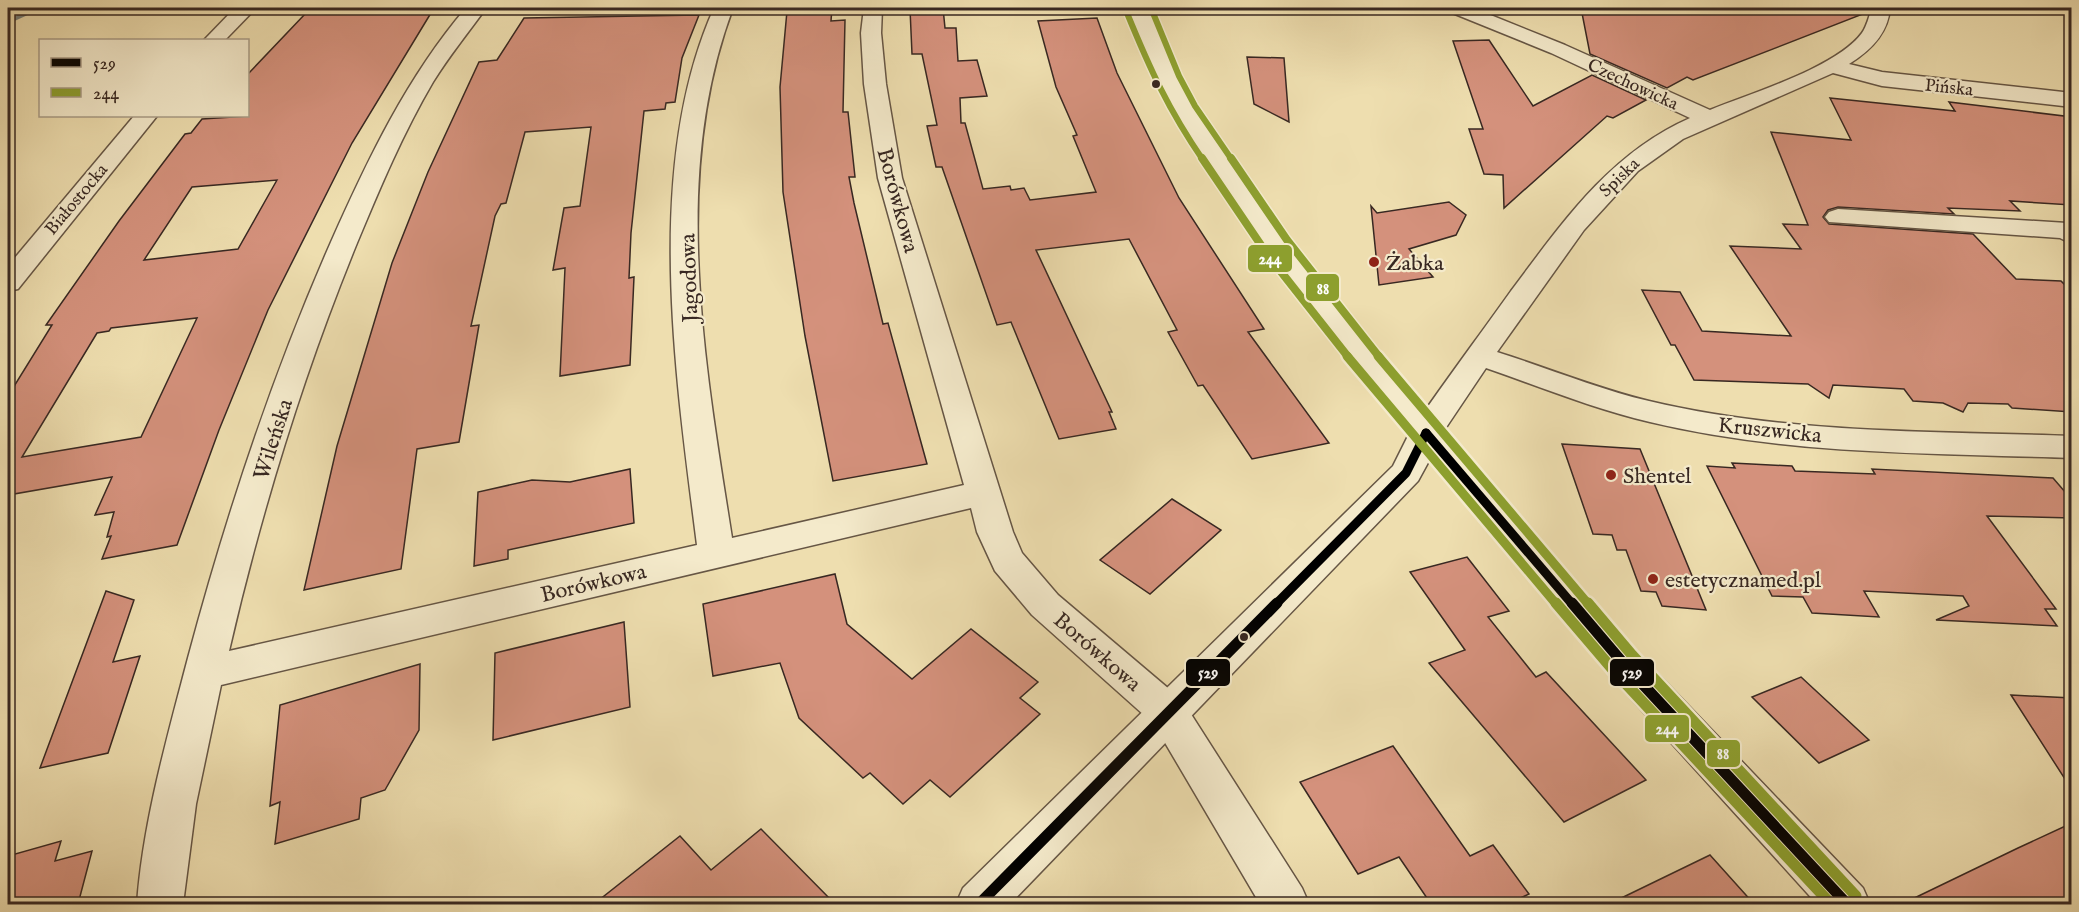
<svg xmlns="http://www.w3.org/2000/svg" width="2079" height="912" font-family="'IM FELL English',serif">
	<style>
		.lines { fill: none; stroke-linecap: round; stroke-linejoin: round }
		.stream { fill: #757f7b; fill-rule: evenodd }
		.building { fill: #d4917c; stroke: #382822; stroke-width: 1.5; fill-rule: evenodd }
		.minor-casing { stroke: #665645; stroke-width: 3 }
		.tertiary-casing { stroke: #665645; stroke-width: 3 }
		.minor { fill: #f4eacb; fill-rule: evenodd }
		.tertiary { fill: #f4eacb; fill-rule: evenodd }
		.bus-1-far1-casing { stroke: #f4eacb; stroke-width: 14 }
		.bus-1-casing { stroke: #f4eacb; stroke-width: 16 }
		.bus-2-far3-casing { stroke: #f4eacb; stroke-width: 9 }
		.bus-2-far2-casing { stroke: #f4eacb; stroke-width: 11 }
		.bus-2-far1-casing { stroke: #f4eacb; stroke-width: 14 }
		.bus-2-casing { stroke: #f4eacb; stroke-width: 16 }
		.bus-3-far3-casing { stroke: #f4eacb; stroke-width: 9 }
		.bus-3-far2-casing { stroke: #f4eacb; stroke-width: 11 }
		.bus-3-far1-casing { stroke: #f4eacb; stroke-width: 14 }
		.bus-3-casing { stroke: #f4eacb; stroke-width: 16 }
		.bus-1-far1 { stroke: #000; stroke-width: 9 }
		.bus-1 { stroke: #000; stroke-width: 11 }
		.bus-2-far3 { stroke: #8d9f2e; stroke-width: 6 }
		.bus-2-far2 { stroke: #8d9f2e; stroke-width: 8 }
		.bus-2-far1 { stroke: #8d9f2e; stroke-width: 9 }
		.bus-2 { stroke: #8d9f2e; stroke-width: 11 }
		.bus-3-far3 { stroke: #8d9f2e; stroke-width: 6 }
		.bus-3-far2 { stroke: #8d9f2e; stroke-width: 8 }
		.bus-3-far1 { stroke: #8d9f2e; stroke-width: 9 }
		.bus-3 { stroke: #8d9f2e; stroke-width: 11 }
		.bus-dot { fill: #382822; stroke: #f4eacb; stroke-width: 2 }
		.poi-dot { fill: #8f2418; stroke: #f4eacb; stroke-width: 2 }
		.labels { text-anchor: middle; stroke-width: 4.5; stroke-linejoin: round; paint-order: stroke }
		.far-street-label { font-size: 18px; fill: #382822; stroke: #f4eacb }
		.street-label { font-size: 22px; fill: #382822; stroke: #f4eacb }
		.poi-label { font-size: 22px; fill: #382822; stroke: #f4eacb; text-anchor: start }
		.line-badge { stroke: #f4eacb; stroke-width: 2 }
		.badge-label { font-size: 16px; text-anchor: middle; font-weight: bold; fill: #fff }
	</style>
	<rect width="100%" height="100%" fill="#eedeaf"/>
	<filter id="stains"><feTurbulence type="fractalNoise" baseFrequency=".00333" numOctaves="4"/><feColorMatrix values="0 0 0 0 .2 0 0 0 0 .09 0 0 0 0 .02 0 0 0 .5 -.17"/></filter>
	<radialGradient id="worn" r=".72"><stop offset=".6" stop-color="#630" stop-opacity="0"/><stop offset="1" stop-color="#630" stop-opacity=".3"/></radialGradient>
	<g class="lines">
		<path class="stream" d="M34,8H43L8,24V19Z"/>
	</g>
	<g class="building">
		<path d="M434,8L352,143L268,310L219,430L177,545L102,559L111,536L107,537L114,512L95,515L112,477L8,495V396L52,325H46L119,221L185,134L191,133L202,119L248,116V74L306,13ZM277,180L238,249L144,260L192,187ZM197,318L141,437L22,457L97,333L109,331L111,328Z"/>
		<path d="M832,8L831,21L845,20L843,112H848L855,177H849L854,203L883,324L888,323L927,464L833,481L805,336L783,192L780,87L787,11Z"/>
		<path d="M943,8L945,28H956L958,61L977,60L987,96L960,98L961,123H965L983,189L1010,186L1011,190L1024,188L1030,200L1096,192L1073,136L1077,135L1056,87L1038,21L1097,18L1117,73L1179,198L1264,329L1248,332L1329,443L1252,459L1203,385L1198,386L1168,332L1177,330L1129,239L1036,250L1112,412H1109L1116,429L1059,439L1011,322L997,325L942,167H936L927,126L937,125L922,54H912L910,9Z"/>
		<path d="M1581,8H1870L1868,12L1693,80L1687,77L1667,88L1590,54Z"/>
		<path d="M699,15L682,58L675,102L666,103L665,109L644,111L631,233L629,278L634,277L630,365L560,376L565,268L553,270L564,208L580,206L591,127L525,132L506,203L501,204L495,216L471,326L479,325L459,442L417,449L401,569L304,590L337,446L392,263L428,172L479,62L497,60L524,18Z"/>
		<path d="M1489,40L1533,106L1592,75L1646,100L1613,118L1607,116L1504,208L1503,175L1484,174L1469,129H1483L1453,41Z"/>
		<path d="M1247,57L1284,58L1289,122L1254,104Z"/>
		<path d="M1830,98L1955,111L1949,102L2072,117V205L2010,201L2020,211L1948,208L1954,214L1838,207L1828,210L1823,217L1829,224L1973,234L2016,279L2061,281L2072,292V412L2012,408L2008,404L1968,403L1963,412L1943,403L1913,401L1904,389L1833,385L1829,398L1808,384L1694,380L1675,345H1671L1642,290L1680,292L1702,331L1791,336L1730,246L1801,249L1783,224L1808,225L1771,132L1851,140Z"/>
		<path d="M1449,202L1466,215L1456,235L1409,249L1433,277L1379,285L1371,206L1377,213Z"/>
		<path d="M1562,444L1640,449L1706,610L1662,606L1656,592L1641,591L1626,550H1617L1612,535L1593,534Z"/>
		<path d="M1732,463L1792,466L1795,471L1875,474L1872,469L2053,478L2072,500V518L1987,516L2056,609H2045L2057,626L1936,620L1969,606L1963,596L1864,591L1879,617L1812,613L1803,597L1772,596L1707,466L1735,468Z"/>
		<path d="M630,469L634,523L508,550V559L474,566L478,492L532,480L570,482Z"/>
		<path d="M1172,499L1221,530L1150,594L1100,560Z"/>
		<path d="M1467,557L1509,611L1488,617L1536,677L1546,672L1646,780L1564,822L1429,663L1465,650L1410,572Z"/>
		<path d="M835,574L847,624L912,679L971,629L1038,682L1020,698L1040,714L950,797L930,780L903,804L870,773L863,778L799,718L780,663L713,676L703,604Z"/>
		<path d="M106,591L134,600L113,662L140,656L108,753L40,768Z"/>
		<path d="M624,622L630,707L493,740L495,653Z"/>
		<path d="M420,664L419,730L385,790L361,798L359,819L275,844L280,802L270,806L280,705Z"/>
		<path d="M1801,677L1869,740L1819,763L1752,697Z"/>
		<path d="M2011,695L2072,698V790Z"/>
		<path d="M1393,746L1470,856L1493,845L1529,894L1508,904H1431L1399,857L1358,874L1300,782Z"/>
		<path d="M2072,823V904H1902L2018,848Z"/>
		<path d="M761,829L835,904H594L680,836L711,870Z"/>
		<path d="M61,841L55,861L92,851L78,904H8V856Z"/>
		<path d="M1710,855L1754,904H1609Z"/>
	</g>
	<g class="lines">
		<defs>
			<g id="minor">
				<path d="M235,8H256L225,40H204Z"/>
				<path d="M466,8H486C468,33 449,56 433,82C403,133 380,188 357,243C303,375 261,512 229,651L697,545C676,378 643,166 714,8H733C670,175 705,366 732,538L964,485L878,178L864,84L861,33L864,8H882L881,33L886,84L902,178L1013,532L1022,553L1058,595L1182,700L1302,888L1309,904H1260L1154,724L1032,615L995,571L977,532L971,508L221,685L196,804L183,904H137C143,822 167,738 188,658C226,516 272,376 331,242C368,159 407,77 466,8Z"/>
				<path d="M1447,8H1473L1565,45L1710,110C1751,93 1836,68 1862,33C1867,26 1869,16 1872,8H1890C1888,34 1870,51 1849,64L1882,72L2072,93V107L1882,86L1833,73L1683,139L1638,171L1584,230L1497,352C1548,368 1598,389 1649,401C1787,434 1931,431 2072,436V458C1931,453 1788,455 1650,422C1594,409 1541,387 1486,368L1437,441L1426,444L1415,441L1410,433L1415,425C1446,380 1479,336 1511,291C1562,223 1610,153 1690,118L1551,53L1450,12Z"/>
				<path d="M134,116H157L18,289L8,291V266Z"/>
				<path d="M1838,209L2067,223L2072,224V244L2060,238L1829,222L1825,217L1829,212Z"/>
			</g>
			<path id="tertiary" d="M1129,8H1147L1179,81L1196,112L1286,241L1332,300L1437,425L1637,652L1863,888L1870,904H1817L1609,674L1430,459L1418,481L1010,904H956L963,888L1393,466L1409,434C1343,351 1278,268 1219,180C1183,126 1145,71 1129,8Z"/>
		</defs>
		<use href="#minor" class="minor-casing"/>
		<use href="#tertiary" class="tertiary-casing"/>
		<use href="#minor" class="minor"/>
		<use href="#tertiary" class="tertiary"/>
		<defs>
			<g id="bus-1-far1">
				<path d="M1426,433L1573,605"/>
				<path d="M1275,605L1406,473L1426,433"/>
			</g>
			<g id="bus-1">
				<path d="M1572,603L1623,663L1847,904"/>
				<path d="M979,904L1277,603"/>
			</g>
			<path id="bus-2-far3" d="M1127,13C1150,69 1168,109 1203,160"/>
			<path id="bus-2-far2" d="M1202,158L1267,254L1349,358"/>
			<path id="bus-2-far1" d="M1347,356L1557,605"/>
			<path id="bus-2" d="M1556,603L1614,671L1831,904"/>
			<path id="bus-3-far3" d="M1151,8L1179,76L1195,106L1232,160"/>
			<path id="bus-3-far2" d="M1231,158L1287,240L1380,358"/>
			<path id="bus-3-far1" d="M1378,356L1589,605"/>
			<path id="bus-3" d="M1588,603L1632,655L1856,896"/>
		</defs>
		<use href="#bus-1-far1" class="bus-1-far1-casing"/>
		<use href="#bus-1" class="bus-1-casing"/>
		<use href="#bus-2-far3" class="bus-2-far3-casing"/>
		<use href="#bus-2-far2" class="bus-2-far2-casing"/>
		<use href="#bus-2-far1" class="bus-2-far1-casing"/>
		<use href="#bus-2" class="bus-2-casing"/>
		<use href="#bus-3-far3" class="bus-3-far3-casing"/>
		<use href="#bus-3-far2" class="bus-3-far2-casing"/>
		<use href="#bus-3-far1" class="bus-3-far1-casing"/>
		<use href="#bus-3" class="bus-3-casing"/>
		<use href="#bus-1-far1" class="bus-1-far1"/>
		<use href="#bus-1" class="bus-1"/>
		<use href="#bus-2-far3" class="bus-2-far3"/>
		<use href="#bus-2-far2" class="bus-2-far2"/>
		<use href="#bus-2-far1" class="bus-2-far1"/>
		<use href="#bus-2" class="bus-2"/>
		<use href="#bus-3-far3" class="bus-3-far3"/>
		<use href="#bus-3-far2" class="bus-3-far2"/>
		<use href="#bus-3-far1" class="bus-3-far1"/>
		<use href="#bus-3" class="bus-3"/>
	</g>
	<g class="bus-dot">
		<circle cx="1156" cy="84" r="5"/>
		<circle cx="1244" cy="637" r="5"/>
	</g>
	<g class="poi-dot">
		<circle cx="1374" cy="262" r="6"/>
		<circle cx="1611" cy="475" r="6"/>
		<circle cx="1653" cy="579" r="6"/>
	</g>
	<g class="labels">
		<g class="far-street-label">
			<text transform="translate(1633 84) rotate(25)" y="6">Czechowicka</text>
			<text transform="translate(1949 87) rotate(6)" y="6">Pińska</text>
			<text transform="translate(1619 177) rotate(-44)" y="6">Spiska</text>
			<text transform="translate(76 199) rotate(-50)" y="6">Białostocka</text>
		</g>
		<g class="street-label">
			<text transform="translate(899 200) rotate(75)" y="8">Borówkowa</text>
			<text transform="translate(688 278) rotate(-92)" y="8">Jagodowa</text>
			<text transform="translate(1770 429) rotate(6)" y="8">Kruszwicka</text>
			<text transform="translate(272 439) rotate(-72)" y="8">Wileńska</text>
			<text transform="translate(593 582) rotate(-13)" y="8">Borówkowa</text>
			<text transform="translate(1098 651) rotate(41)" y="8">Borówkowa</text>
		</g>
		<g class="poi-label">
			<text x="1386" y="270">Żabka</text>
			<text x="1623" y="483">Shentel</text>
			<text x="1665" y="587">estetycznamed.pl</text>
		</g>
	</g>
	<g class="line-badge">
		<rect x="1247" y="244" width="46" height="29" rx="6" fill="#8d9f2e"/>
		<rect x="1305" y="273" width="35" height="29" rx="6" fill="#8d9f2e"/>
		<rect x="1609" y="658" width="46" height="29" rx="6" fill="#000"/>
		<rect x="1185" y="658" width="46" height="29" rx="6" fill="#000"/>
		<rect x="1644" y="714" width="46" height="29" rx="6" fill="#8d9f2e"/>
		<rect x="1706" y="739" width="35" height="29" rx="6" fill="#8d9f2e"/>
	</g>
	<g class="badge-label">
		<text x="1270" y="264">244</text>
		<text x="1323" y="294">88</text>
		<text x="1632" y="678">529</text>
		<text x="1208" y="678">529</text>
		<text x="1667" y="734">244</text>
		<text x="1723" y="759">88</text>
	</g>
	<rect width="2079" height="912" fill="none" stroke="#eedeaf" stroke-width="30"/>
	<rect x="9" y="9" width="2061" height="894" fill="none" stroke="#382822" stroke-width="3"/>
	<rect x="15" y="15" width="2049" height="882" fill="none" stroke="#382822" stroke-width="1.5"/>
	<rect x="39" y="39" width="210" height="78" fill="#f4eacb" stroke="#a99c87" stroke-width="1.5"/>
	<rect x="51" y="58" width="30" height="9" fill="#000000" stroke="#a99c87" stroke-width="1.5"/>
	<text x="93" y="69" font-size="18" fill="#382822">529</text>
	<rect x="51" y="88" width="30" height="9" fill="#8d9f2e" stroke="#a99c87" stroke-width="1.5"/>
	<text x="93" y="99" font-size="18" fill="#382822">244</text>
	<rect width="100%" height="100%" filter="url(#stains)"/>
	<rect width="100%" height="100%" fill="url(#worn)"/>
</svg>
